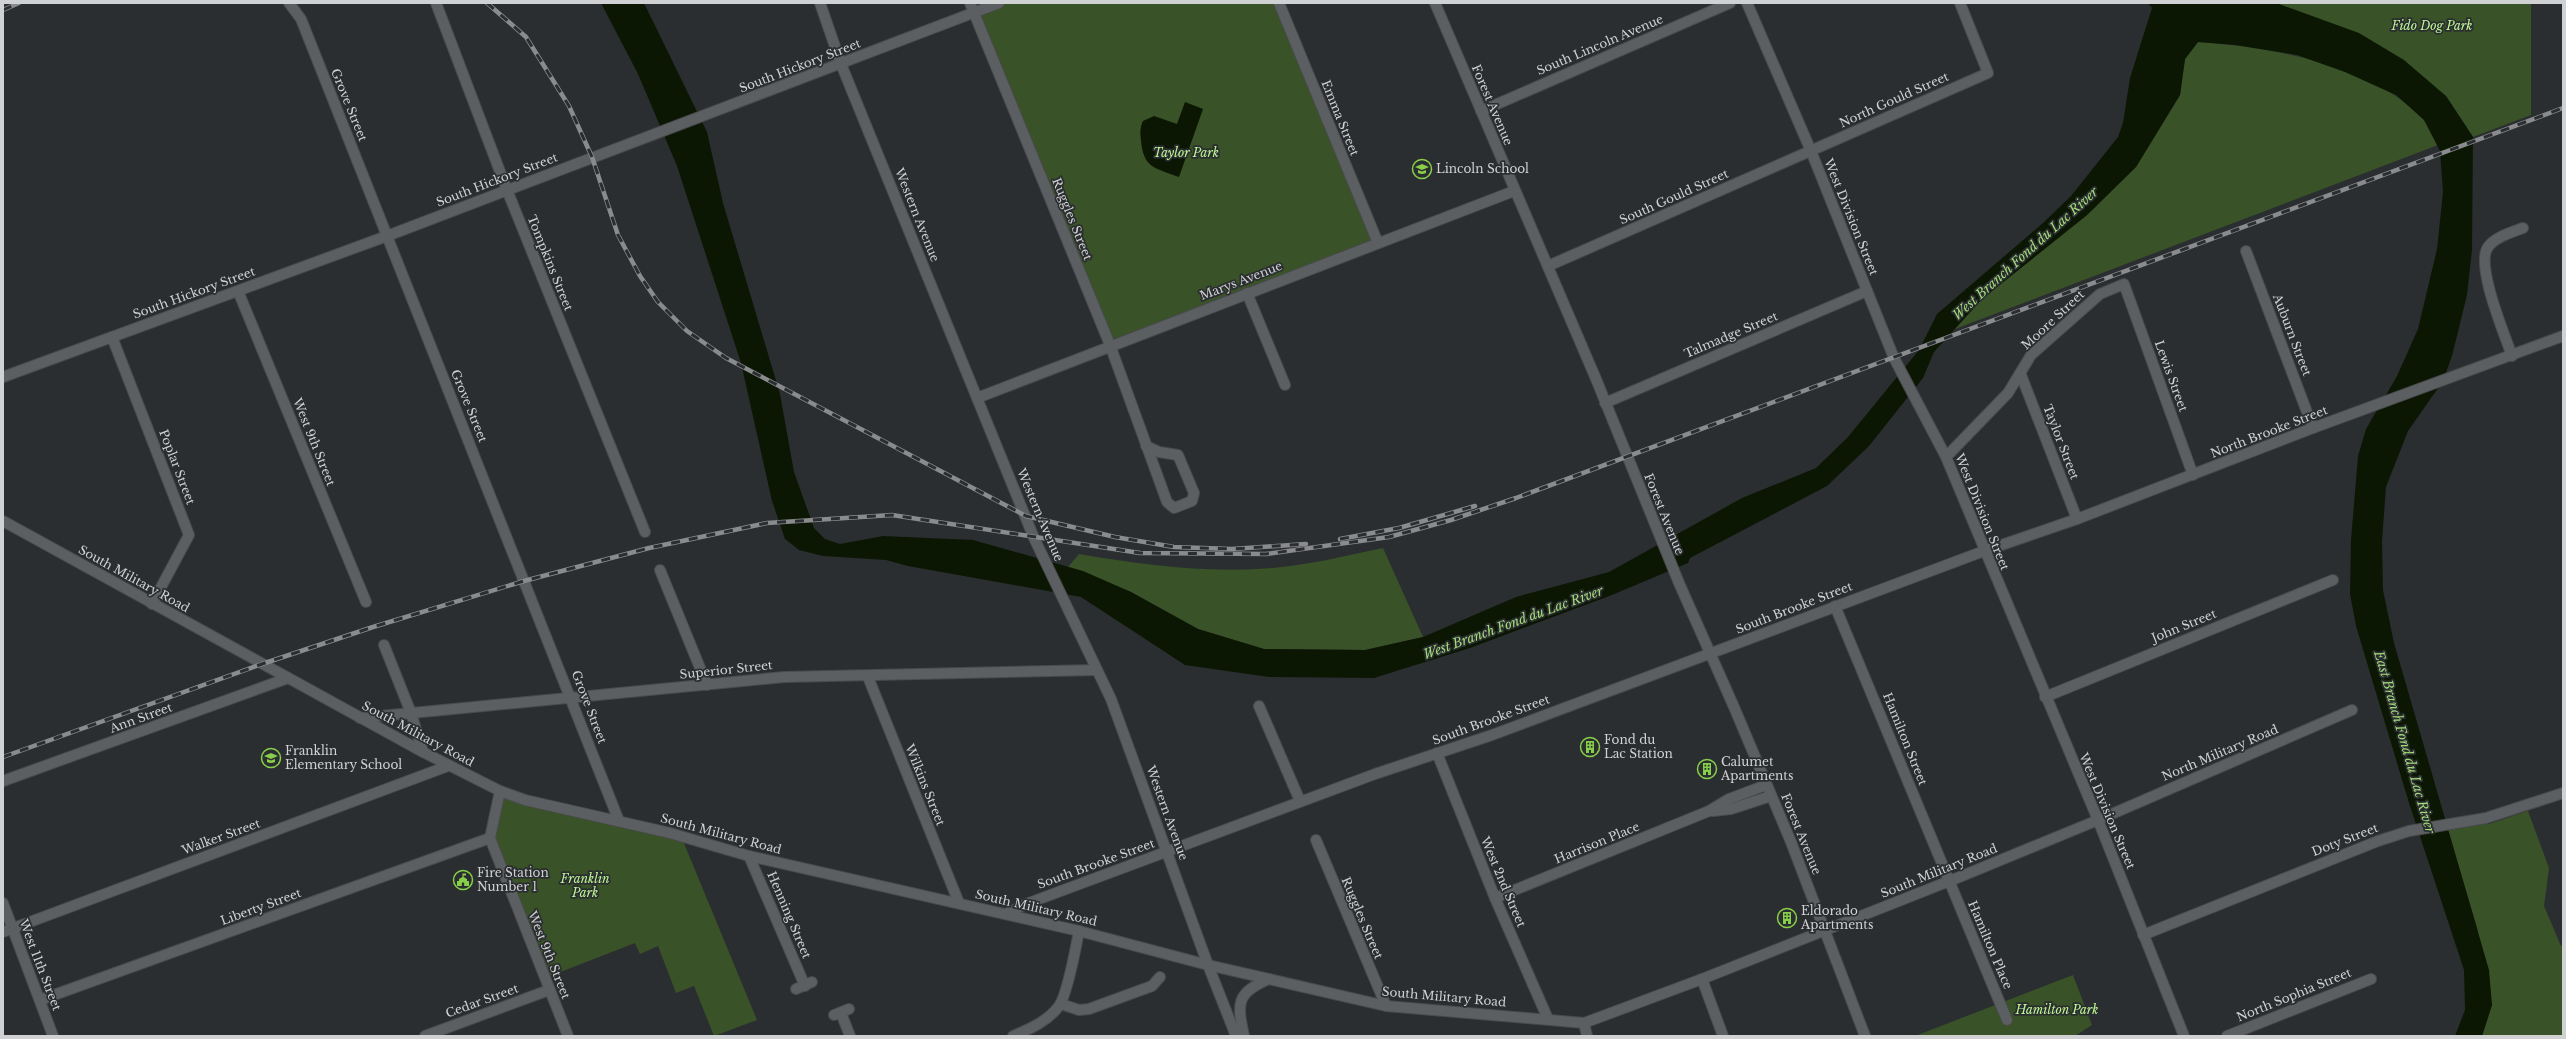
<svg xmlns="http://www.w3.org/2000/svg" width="2566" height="1039" font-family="'Libre Baskerville',serif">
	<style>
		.green { fill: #395227 }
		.water { fill: #0b1703 }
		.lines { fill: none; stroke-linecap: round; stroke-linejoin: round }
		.minor-casing { stroke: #494a4d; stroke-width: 12 }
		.tertiary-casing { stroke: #494a4d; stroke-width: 12 }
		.secondary-casing { stroke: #494a4d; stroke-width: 12 }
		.minor { stroke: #5c5f62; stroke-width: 10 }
		.tertiary { stroke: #5c5f62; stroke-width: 10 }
		.secondary { stroke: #5c5f62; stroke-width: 10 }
		.rail-casing { stroke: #8a8b8e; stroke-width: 4.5 }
		.rail { stroke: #2b2e31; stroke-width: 3; stroke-dasharray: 9; stroke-linecap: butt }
		.labels { text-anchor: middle; stroke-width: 3.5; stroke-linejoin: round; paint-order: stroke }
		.park-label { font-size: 12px; font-style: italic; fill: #bef794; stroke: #2b2e31 }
		.street-label { font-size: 12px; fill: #d0d1d3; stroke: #2b2e31 }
		.poi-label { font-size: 12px; fill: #d0d1d3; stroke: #2b2e31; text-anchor: start }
		.water-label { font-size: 13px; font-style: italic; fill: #a3db78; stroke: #2b2e31 }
	</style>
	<rect width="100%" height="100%" fill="#2b2e31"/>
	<g class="green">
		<path d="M999,3H1279L1378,243L1110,345L973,13Z"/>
		<path d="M2276,3H2531V115L2473,137L2446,96Z"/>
		<path d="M2198,42C2270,47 2372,64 2423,119C2430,125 2433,137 2438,145L1955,329L1982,299L2087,215L2136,167L2180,95L2185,59Z"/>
		<path d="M1383,548L1423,637L1365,650L1264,649L1198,629L1131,592L1068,567L1079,554C1138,564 1197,572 1257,569C1300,567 1341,557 1383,548Z"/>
		<path d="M500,791L681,836L757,1020L714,1036L694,986L676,993L658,946L640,954L635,943L545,978L490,838Z"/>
		<path d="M2528,811L2549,868L2544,906L2561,946L2563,945V1036H2482L2492,1005L2477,927L2446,825L2489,824Z"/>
		<path d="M2073,975L2092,1025L2075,1036H1915Z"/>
	</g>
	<g class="water">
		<path d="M601,3H644L707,132L723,203L780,394L794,472L814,528L825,539L840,544L883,536L973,540L1083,571L1131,592L1198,629L1264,649L1365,650L1423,637L1516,597L1609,572L1742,498L1816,468L1848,437L1919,350L1937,314L2043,223L2071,196L2118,137L2123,123L2130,78L2152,8L2148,3H2276L2359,33L2404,60L2446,96L2473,137L2472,250L2467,295L2452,356L2443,381L2408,431L2386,487L2382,541L2383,590L2394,643L2489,970L2492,1005L2482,1036H2455L2465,1010L2464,970L2409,803L2356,626L2350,594L2351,540L2358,456L2366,429L2397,376L2418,329L2437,249L2443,192L2440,151L2424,120L2396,95L2345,72L2297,55L2236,45L2198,42L2185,59L2180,95L2136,167L2087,215L1982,299L1934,352L1923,378L1869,446L1827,486L1690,558L1688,563L1612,595L1470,648L1374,678L1269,677L1185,665L1081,597L908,566L886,560L823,556L799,550L785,539L772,501L741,363L677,166L638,74Z"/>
		<path d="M1185,102L1203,109L1179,177C1155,168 1143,168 1141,140C1140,133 1140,127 1143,121L1154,116L1177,124Z"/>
	</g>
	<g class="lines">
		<defs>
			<g id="minor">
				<path d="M289,3L301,19L619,821"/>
				<path d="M436,3L507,190L645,532"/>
				<path d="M970,3L1110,345L1167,502L1174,508L1192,501L1194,493L1178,455L1159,452L1146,446"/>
				<path d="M1279,3L1378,243"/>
				<path d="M1435,3L1596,379L1679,583L1734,707L1791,842L1865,1036"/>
				<path d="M1747,3L1811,151L1894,358L1946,457L2098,820L2184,1036"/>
				<path d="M1481,111L1730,3"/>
				<path d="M2246,251L2313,428"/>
				<path d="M1548,266L1988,73L1960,3"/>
				<path d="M238,291L366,602"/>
				<path d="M1247,293L1285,385"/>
				<path d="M112,337L189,535L152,604"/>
				<path d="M2512,356C2505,335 2475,265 2488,247C2495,237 2512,232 2523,228"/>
				<path d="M2021,375L2077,519"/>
				<path d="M977,398L1514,191"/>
				<path d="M1605,403L1867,291"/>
				<path d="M1946,457L2008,393L2031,355L2100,294L2124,284L2193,475"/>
				<path d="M660,570L707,685"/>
				<path d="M1835,606L2007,1020"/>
				<path d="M384,645L411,713L423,752"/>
				<path d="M868,677L959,903"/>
				<path d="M2045,697L2333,580"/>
				<path d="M1259,706L1300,801"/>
				<path d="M360,718L784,677L1097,670"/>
				<path d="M1437,753L1495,898L1548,1019"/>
				<path d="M3,781L288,678"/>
				<path d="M500,791L490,838L568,1036"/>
				<path d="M1713,811L1731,809L1771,796"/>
				<path d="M1316,840L1386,1006"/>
				<path d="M749,856L805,986"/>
				<path d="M1495,898L1709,811L1729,799L1766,785"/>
				<path d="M3,903L53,1036"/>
				<path d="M1006,914L1026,904L1375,774L1492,735L1984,551L2077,519L2313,428L2563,336"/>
				<path d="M3,932L448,766"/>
				<path d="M2143,935L2378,841L2409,831L2486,818L2563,793"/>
				<path d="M1208,965L1386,1006L1584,1023L1702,979L1962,876L2098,820L2352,710"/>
				<path d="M1702,979L1723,1036"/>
				<path d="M796,989L812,982"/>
				<path d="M40,1000L490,838"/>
				<path d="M1061,1004L1079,1010L1089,1009L1152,986L1160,977"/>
				<path d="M841,1013L850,1036"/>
				<path d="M834,1015L849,1009"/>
				<path d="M1584,1023L1587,1036"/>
				<path d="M425,1036L549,990"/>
				<path d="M1013,1036C1030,1029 1048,1021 1059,1006C1067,995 1076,947 1079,931"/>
				<path d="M2227,1036L2371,979"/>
			</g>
			<g id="tertiary">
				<path d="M820,3L841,64L1034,538L1111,699L1208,965"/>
				<path d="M3,377L387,236L999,3"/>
			</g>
			<g id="secondary">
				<path d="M3,521L423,752L500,791L525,800L670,833L749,856L1079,931L1208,965L1236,1036"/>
				<path d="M1244,1036C1237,1003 1236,993 1269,979"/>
			</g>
		</defs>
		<use href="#minor" class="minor-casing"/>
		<use href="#tertiary" class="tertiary-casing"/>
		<use href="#secondary" class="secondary-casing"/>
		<use href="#minor" class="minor"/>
		<use href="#tertiary" class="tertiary"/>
		<use href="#secondary" class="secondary"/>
		<defs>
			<g id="rail">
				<path d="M487,3L526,37L569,106L592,157L618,235L640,276L658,302L687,331L726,358L1026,516L1115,537L1174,547L1232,549L1306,544"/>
				<path d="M3,10L19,3"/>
				<path d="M1340,539L1399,528L1475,506"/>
				<path d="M3,757L262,664L373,627L524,581L649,548L767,523L892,515L1140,553L1266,554L1389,537L1451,520L1516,498L2563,108"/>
			</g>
		</defs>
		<use href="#rail" class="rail-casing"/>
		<use href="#rail" class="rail"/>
	</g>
	<defs>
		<symbol id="school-ring" viewBox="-11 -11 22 22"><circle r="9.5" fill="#2b2e31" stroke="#88cf49" stroke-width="1.5"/><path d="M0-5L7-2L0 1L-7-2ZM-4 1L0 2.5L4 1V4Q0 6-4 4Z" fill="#88cf49"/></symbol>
		<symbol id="building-ring" viewBox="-11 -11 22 22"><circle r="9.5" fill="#2b2e31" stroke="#88cf49" stroke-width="1.5"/><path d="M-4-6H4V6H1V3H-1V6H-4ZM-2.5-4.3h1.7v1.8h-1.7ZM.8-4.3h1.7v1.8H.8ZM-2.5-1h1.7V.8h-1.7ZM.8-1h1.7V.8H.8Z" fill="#88cf49"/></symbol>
		<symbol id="civic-ring" viewBox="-11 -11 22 22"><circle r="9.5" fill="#2b2e31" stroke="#88cf49" stroke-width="1.5"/><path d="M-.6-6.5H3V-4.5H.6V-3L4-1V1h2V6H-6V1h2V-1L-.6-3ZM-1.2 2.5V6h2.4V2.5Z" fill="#88cf49"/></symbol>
	</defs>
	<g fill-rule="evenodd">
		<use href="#school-ring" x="1411" y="158" width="22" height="22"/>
		<use href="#building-ring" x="1579" y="736" width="22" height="22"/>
		<use href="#school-ring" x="260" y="747" width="22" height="22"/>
		<use href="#building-ring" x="1696" y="758" width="22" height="22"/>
		<use href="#civic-ring" x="452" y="869" width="22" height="22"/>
		<use href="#building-ring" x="1776" y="907" width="22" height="22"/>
	</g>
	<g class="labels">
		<g class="park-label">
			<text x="2432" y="30">Fido Dog Park</text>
			<text x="1186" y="157">Taylor Park</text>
			<text x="585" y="883">Franklin<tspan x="585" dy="14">Park</tspan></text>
			<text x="2057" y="1014">Hamilton Park</text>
		</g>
		<g class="street-label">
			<text transform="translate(1600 45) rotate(-23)" y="4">South Lincoln Avenue</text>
			<text transform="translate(800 66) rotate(-21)" y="4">South Hickory Street</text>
			<text transform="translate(1894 100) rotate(-24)" y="4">North Gould Street</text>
			<text transform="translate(349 105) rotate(68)" y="4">Grove Street</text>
			<text transform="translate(1492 105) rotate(67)" y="4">Forest Avenue</text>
			<text transform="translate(1340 118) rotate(68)" y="4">Emma Street</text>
			<text transform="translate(497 180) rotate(-21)" y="4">South Hickory Street</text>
			<text transform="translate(1674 197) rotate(-24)" y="4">South Gould Street</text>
			<text transform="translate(917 215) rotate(68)" y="4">Western Avenue</text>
			<text transform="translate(1851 217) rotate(68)" y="4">West Division Street</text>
			<text transform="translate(1072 219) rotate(68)" y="4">Ruggles Street</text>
			<text transform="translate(550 263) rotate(68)" y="4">Tompkins Street</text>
			<text transform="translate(1241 281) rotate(-21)" y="4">Marys Avenue</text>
			<text transform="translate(194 293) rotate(-20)" y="4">South Hickory Street</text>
			<text transform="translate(2053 320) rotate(-43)" y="4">Moore Street</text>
			<text transform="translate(1731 335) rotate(-23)" y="4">Talmadge Street</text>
			<text transform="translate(2292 335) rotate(69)" y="4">Auburn Street</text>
			<text transform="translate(2171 376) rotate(70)" y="4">Lewis Street</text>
			<text transform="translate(469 406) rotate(68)" y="4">Grove Street</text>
			<text transform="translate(2269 432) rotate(-21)" y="4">North Brooke Street</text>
			<text transform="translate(314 442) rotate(68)" y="4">West 9th Street</text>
			<text transform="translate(2061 442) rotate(69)" y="4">Taylor Street</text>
			<text transform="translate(177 467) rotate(69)" y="4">Poplar Street</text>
			<text transform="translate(1982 512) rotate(68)" y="4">West Division Street</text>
			<text transform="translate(1664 514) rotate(68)" y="4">Forest Avenue</text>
			<text transform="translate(1040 515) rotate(67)" y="4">Western Avenue</text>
			<text transform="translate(134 579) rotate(29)" y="4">South Military Road</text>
			<text transform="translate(1794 608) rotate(-21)" y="4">South Brooke Street</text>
			<text transform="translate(2184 626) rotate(-22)" y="4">John Street</text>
			<text transform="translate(726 670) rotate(-6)" y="4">Superior Street</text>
			<text transform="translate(589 707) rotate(69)" y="4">Grove Street</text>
			<text transform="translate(141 718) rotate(-20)" y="4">Ann Street</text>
			<text transform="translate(1491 720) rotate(-20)" y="4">South Brooke Street</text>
			<text transform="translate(418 734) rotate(28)" y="4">South Military Road</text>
			<text transform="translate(1905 739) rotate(68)" y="4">Hamilton Street</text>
			<text transform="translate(2220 753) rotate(-23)" y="4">North Military Road</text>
			<text transform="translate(925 785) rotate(68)" y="4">Wilkins Street</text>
			<text transform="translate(2107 811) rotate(67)" y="4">West Division Street</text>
			<text transform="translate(1167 813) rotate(70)" y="4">Western Avenue</text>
			<text transform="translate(721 834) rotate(15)" y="4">South Military Road</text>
			<text transform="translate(1801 834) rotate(68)" y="4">Forest Avenue</text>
			<text transform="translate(221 837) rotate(-20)" y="4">Walker Street</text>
			<text transform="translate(2345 840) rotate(-21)" y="4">Doty Street</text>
			<text transform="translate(1597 843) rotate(-22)" y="4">Harrison Place</text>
			<text transform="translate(1096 864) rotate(-20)" y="4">South Brooke Street</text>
			<text transform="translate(1939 871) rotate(-22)" y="4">South Military Road</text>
			<text transform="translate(1503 882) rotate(67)" y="4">West 2nd Street</text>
			<text transform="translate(261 907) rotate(-20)" y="4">Liberty Street</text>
			<text transform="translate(1036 908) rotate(13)" y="4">South Military Road</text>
			<text transform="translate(789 915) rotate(67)" y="4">Henning Street</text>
			<text transform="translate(1362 918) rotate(67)" y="4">Ruggles Street</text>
			<text transform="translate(1990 945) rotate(67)" y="4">Hamilton Place</text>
			<text transform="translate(549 955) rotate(68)" y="4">West 9th Street</text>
			<text transform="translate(40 965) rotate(69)" y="4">West 11th Street</text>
			<text transform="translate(2294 995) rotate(-22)" y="4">North Sophia Street</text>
			<text transform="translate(1444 997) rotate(5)" y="4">South Military Road</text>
			<text transform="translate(482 1001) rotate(-20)" y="4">Cedar Street</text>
		</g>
		<g class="poi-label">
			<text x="1436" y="173">Lincoln School</text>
			<text x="1604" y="744">Fond du<tspan x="1604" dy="14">Lac Station</tspan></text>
			<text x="285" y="755">Franklin<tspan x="285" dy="14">Elementary School</tspan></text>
			<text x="1721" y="766">Calumet<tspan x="1721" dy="14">Apartments</tspan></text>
			<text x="477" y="877">Fire Station<tspan x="477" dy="14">Number 1</tspan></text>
			<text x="1801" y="915">Eldorado<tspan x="1801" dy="14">Apartments</tspan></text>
		</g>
		<g class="water-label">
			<text transform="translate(2025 253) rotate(-42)" y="5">West Branch Fond du Lac River</text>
			<text transform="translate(1513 622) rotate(-20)" y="5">West Branch Fond du Lac River</text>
			<text transform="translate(2405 742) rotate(74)" y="5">East Branch Fond du Lac River</text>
		</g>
	</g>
	<rect width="2566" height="1039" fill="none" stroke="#d0d1d3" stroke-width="8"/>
</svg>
